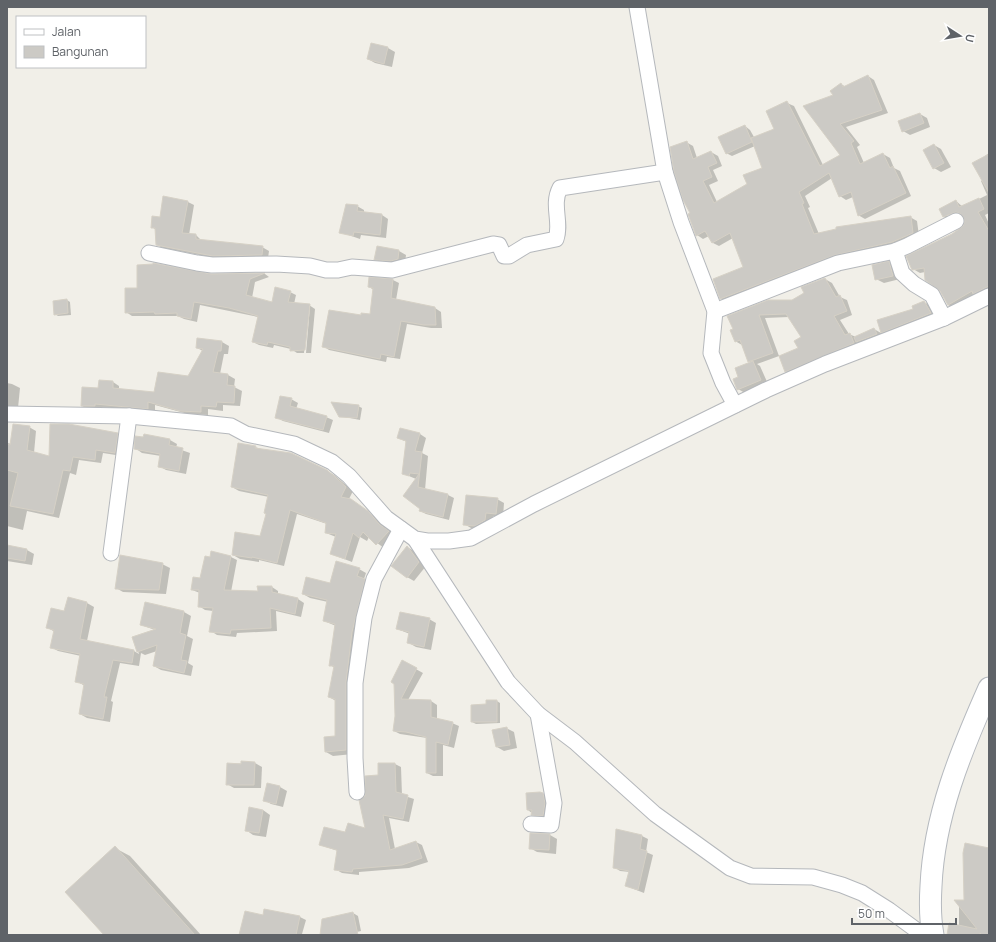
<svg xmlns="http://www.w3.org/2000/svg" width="996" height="942" font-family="Manrope,sans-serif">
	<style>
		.shadow { fill: #0003; fill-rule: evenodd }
		.building { fill: #cccac5; stroke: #d6d1c6 }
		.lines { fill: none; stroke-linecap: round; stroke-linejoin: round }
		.street-casing { stroke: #b5b8bc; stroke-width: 17 }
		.secondary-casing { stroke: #b6babf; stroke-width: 23 }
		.street { stroke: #fff; stroke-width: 15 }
		.secondary { stroke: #fff; stroke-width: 21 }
	</style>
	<rect width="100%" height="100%" fill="#f1efe8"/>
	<g class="shadow">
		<path d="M371,44L388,48L395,52L392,67L375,63L368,59Z"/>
		<path d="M868,76L874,80L888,113L846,127L860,145L857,147L864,163L883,154L890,158L894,168L900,171L911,196L865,219L858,215L853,197L846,200L840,196L832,178L805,196L810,207L808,208L819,234L910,217L917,221L919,236L727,302L721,299L714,280L744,268L733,238L719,246L713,243L709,236L703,239L697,235L691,213L686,142L693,146L697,158L711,152L718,156L722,166L713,170L718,181L709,185L717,202L748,184L764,168L755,146L732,156L726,153L745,126L750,130L754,137L775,129L787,103L794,106L823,165L842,155L834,95L841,84L846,87Z"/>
		<path d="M920,114L927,118L930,127L910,135L903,131Z"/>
		<path d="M934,145L941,149L951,167L941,172L934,168Z"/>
		<path d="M989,153V213L985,215L989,224V293L955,309L948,305L941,290L925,272L920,273L913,269L964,227L966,222L963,216L951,221L944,217L940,209L956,201L963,207L987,195L981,181L983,180L974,164ZM957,211L947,217V215Z"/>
		<path d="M164,197L188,202L194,205L189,235H196L202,241L262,247L269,251L268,258L220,259L163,248L157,245L156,230L152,227L160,218Z"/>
		<path d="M357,206L364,210V213L382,215L388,219L386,238L361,235L360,239L340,232Z"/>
		<path d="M378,247L399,251L406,255L405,263H382L375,259Z"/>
		<path d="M889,263L896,267L900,279L884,283L876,279Z"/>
		<path d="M265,274L269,277L255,282L252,298L272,303L290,292L296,295L294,304L309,305L315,309L311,353H306L310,306H308L304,353H297L291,349L274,345L273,348L259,345L253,342L258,317L200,305L197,322L184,319L178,316H132L126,312L138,289L211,275Z"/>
		<path d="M370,278L393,280L399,283L396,300L435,308L441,312L442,328H431L407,324L400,359L387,357L386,362L329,350L323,346L361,316L371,315L374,290L369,287Z"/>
		<path d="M825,279L832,283L840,297L847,300L852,315L840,320L849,334L856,337L874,329L881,333L884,338L864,346L858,342L860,347L792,375L786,371L799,349L802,337L789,317L765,318L779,356L757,364L760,366L768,384L745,393L738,389L740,378L751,363L748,361L742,345L735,341L734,330L728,316L792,301Z"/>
		<path d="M67,300L70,302L71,315L58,316L55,314Z"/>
		<path d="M924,302L931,306L938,317L889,336L882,332Z"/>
		<path d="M198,339L222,342L229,346L228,354H224L220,374L228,375L235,379L234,387L242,391L240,406L223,405V411L208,409V415L188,414L155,405V412L102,407V410H89L82,406L99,389L113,382L119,386V390L155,393L188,378L203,351L197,348Z"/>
		<path d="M7,383L12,384L20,388L18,408L7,406Z"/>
		<path d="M291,399L298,403L296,409L326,417L333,420L329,433L283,421L276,417Z"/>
		<path d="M358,406L362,408L360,420L340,416Z"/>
		<path d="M29,427L36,431L34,453L50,457L117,434L124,438L122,456L103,453L101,463L79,460L76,475L70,473L59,518L27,511L23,530L7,526V443L12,444Z"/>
		<path d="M420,434L426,438L422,453L428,456L425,490L448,495L454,498L449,520L426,514L420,511L416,479L404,474L407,442L398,438Z"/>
		<path d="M144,439L170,440L177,444L176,448L190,453L186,474L166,470L159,466L161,456L142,453L135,448Z"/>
		<path d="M255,447L327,471L334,475L353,491L349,499L375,517L395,536L384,548L369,537L367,541L360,537L352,562L331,554L336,537L326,533L327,524L297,514L284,566L259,560V562L240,559L233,555L261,537L267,514L269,497L239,491L232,487Z"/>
		<path d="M497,499L504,503L503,517L493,516L492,524L482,529L471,528L464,524Z"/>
		<path d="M7,546L27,550L34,554L32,565L7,561Z"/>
		<path d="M407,547L414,551L426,566L414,581L407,577Z"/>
		<path d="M212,553L231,557L237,560L231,592H259L272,587L278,591V594L298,599L304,603L301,617L276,611L277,631L237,633L236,637L217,635L211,631L213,611L205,610L199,606L200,593L192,590L201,579Z"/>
		<path d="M162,564L170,568L166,594L123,592L116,588Z"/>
		<path d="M359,569L366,573L364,579L371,583L353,754L333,756L326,752L336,737V701L329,697L335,668L330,665L336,626L324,621L328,602L310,598L303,594L331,584Z"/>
		<path d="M87,603L94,607L87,641L134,651L139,654L133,638L155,630L141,625L184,612L191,616L187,636L193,639L188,663L193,666L191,676L161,670L154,666L157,651L145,655L141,653L139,666L120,663L111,701L113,702L110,722L87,718L80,714L85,686L76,681L81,656L58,651L51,647L55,632L48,628L65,612Z"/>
		<path d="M429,619L436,623L431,650L416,647L409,643L410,634L397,629Z"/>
		<path d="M403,662L423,673L408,700L431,701L437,705V719L452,723L459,726L454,748L443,745V776H433L427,773V738L400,734L394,731Z"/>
		<path d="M497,701L500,703V723L476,724L472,722L487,705Z"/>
		<path d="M506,728L514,732L517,748L504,751L497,747Z"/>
		<path d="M255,763L262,767L261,788H234L227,784L228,764Z"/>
		<path d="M379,764H395L401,767L402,795L414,799L409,822L389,818L395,849L416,842L422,845L428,862L409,868L359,872V875L342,873L335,869L338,851L320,845L346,834L366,829V796L379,776Z"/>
		<path d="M268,784L280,787L287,791L283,807L271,804L264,800Z"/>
		<path d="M543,794L548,798L549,818H538L528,810Z"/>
		<path d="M263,810L270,815L266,837L253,835L246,830Z"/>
		<path d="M617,830L642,836L648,839L646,852L653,855L644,893L626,886L630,872L620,871L614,867Z"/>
		<path d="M550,835L557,839L556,854L537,852L530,848Z"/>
		<path d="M115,848L130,856L201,935H105Z"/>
		<path d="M989,849V935H948L959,926V901H965Z"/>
		<path d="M265,910L300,917L306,920L302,934L309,935H240L264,916Z"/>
		<path d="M353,913L358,916L361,931L343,935H321Z"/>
	</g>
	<g class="building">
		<path d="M371,43L388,47L384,64L367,59Z"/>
		<path d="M868,75L882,110L840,124L854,141L851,143L860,164L883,153L890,168L893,166L906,193L858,216L851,192L839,197L829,173L799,192L804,203L802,204L814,234L836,229V227L911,216L913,233L892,242L835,255L720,299L713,279L743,267L730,233L712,243L705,231L696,236L688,214L690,213L683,200L674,172L670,147L687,141L693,159L711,151L717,163L708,167L712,177L703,181L714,203L747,184L743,175L762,168L751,138L774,129L766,111L787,101L820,166L840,155L803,106L833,95L830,91L841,83L843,87Z"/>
		<path d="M920,113L924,123L902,132L898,121Z"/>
		<path d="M745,125L752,142L726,154L718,137Z"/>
		<path d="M934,144L944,163L933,169L923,150Z"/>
		<path d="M989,154V193L972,163Z"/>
		<path d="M163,196L188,201L182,233L196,234V239L263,246L262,255L213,256L156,245L155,228H151L152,216L160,217Z"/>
		<path d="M979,198L984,209L978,212L989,231V286L973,294L972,291L948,305L940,291L925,280L924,268L912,270L906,256L952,234L963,226L965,221L961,214L956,212L943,217L939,209L956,200L959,207Z"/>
		<path d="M346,204L358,205L357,211L382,214L380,235L354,232L353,236L339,233Z"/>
		<path d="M377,246L399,250L398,259L391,261L374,260Z"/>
		<path d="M889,261L893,276L875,280L872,265Z"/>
		<path d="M153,263L211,274L265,273L250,279L246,295L272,302L275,287L291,291L288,302L310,304L305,350L290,351V347L268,342L267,345L252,342L258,316L229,308L194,302L191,319L177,316V313L155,314L154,312L125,313V288H137V265L153,264Z"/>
		<path d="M369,277L393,279L391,298L435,307L436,325H424L401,321L394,357L381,354L380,359L322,347L329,310L361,315V313L370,314L373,288L368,287Z"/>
		<path d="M825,278L836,297L840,295L847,311L834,316L845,335L850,333L854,343L785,372L779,356L798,348L794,341L801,337L786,314L759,315L773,353L748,362L740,340L735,342L730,330L733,329L727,316L768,300H792L804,293L801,287Z"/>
		<path d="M67,299L68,313L54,315L53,301Z"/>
		<path d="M924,301L931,313L881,333L877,320L913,309L912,306Z"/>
		<path d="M874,328L877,334L856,342L854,337Z"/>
		<path d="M197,338L222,341L221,351H218L213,372L228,374L227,385L235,386L234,403L217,402L216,407L201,406V412L180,411L148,402V409L95,404V406H81L82,387L98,388L99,380L113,381V388L154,392L158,372L188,376L203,349L196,348Z"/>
		<path d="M753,361L761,380L737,390L733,379L738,377L735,368Z"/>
		<path d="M280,396L292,398L290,406L327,416L323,430L275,418Z"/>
		<path d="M331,402L359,405L357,418L339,417Z"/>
		<path d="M13,424L30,426L27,450L49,456L50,424H69L118,433L115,453L96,450L95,460L73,457L70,471L63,470L53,514L10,506L18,473L7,470V444L10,445Z"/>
		<path d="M400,428L420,433L415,451L422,452L418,487L448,494L443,517L419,511L420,509L403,496L419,474L410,473L409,476L402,474L406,441L397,438Z"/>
		<path d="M144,434L170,439L169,445L183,448L179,471L158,467L160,454L134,449L135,436L143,437Z"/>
		<path d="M238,443L256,446L255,448L291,453L327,470L346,487L341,497L351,499L368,511L379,524L389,531L376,545L363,532L359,538L353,533L345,559L330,554L336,534L325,533L326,523L290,510L277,563L252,557V558L232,555L235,532L260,536L266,514L264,513L268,495L231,487Z"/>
		<path d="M466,495L498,498L496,514L486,513L485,520L475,526L463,525Z"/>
		<path d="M7,545L27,549L25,561L7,558Z"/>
		<path d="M407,546L419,562L407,578L391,566Z"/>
		<path d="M211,551L231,556L224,590L258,591L257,586H272V592L298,598L295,614L270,608L271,628L231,630L230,634L209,632L213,608L198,607L199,590H191L193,577L200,578L205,556L210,557Z"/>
		<path d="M120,555L163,563L159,590L115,589Z"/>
		<path d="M336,561L360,568L357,576L365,579L352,632L346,682V750L325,752L324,737L335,736V699L328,697L334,666H329L335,624L323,621L327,600L302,594L306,577L330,583Z"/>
		<path d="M68,597L87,602L80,639L134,650L132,663L113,660L104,697H107L103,719L79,714L84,684L75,682L80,654L50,648L54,630L46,628L51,608L64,611Z"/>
		<path d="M145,602L184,611L180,633L186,635L181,660L187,661L184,673L153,666L157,645L137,652L132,637L156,629L140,625Z"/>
		<path d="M400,612L430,618L424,647L407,643L409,632L396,629Z"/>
		<path d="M402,660L417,668L401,699L431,700V717L453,722L448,745L436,742V773H426V737L406,732L393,731L395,716L394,684L391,682Z"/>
		<path d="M486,700H497V722H471V705L486,704Z"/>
		<path d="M507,727L510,745L496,747L492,730Z"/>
		<path d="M241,761L255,762L254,785H226L227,763L241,764Z"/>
		<path d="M378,763H395L396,792L408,795L403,819L383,815L390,850L416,841L422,858L402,865L353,869L352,872L334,870L337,850L319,845L324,827L345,832L348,823L365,828L359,800L365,796V776L378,775Z"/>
		<path d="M267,783L280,786L276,804L263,801Z"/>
		<path d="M540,792L543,793L545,803L543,816L531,815L532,810H527L526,793Z"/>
		<path d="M249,807L263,810L259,833L245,831Z"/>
		<path d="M616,829L642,835L640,849L647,851L638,890L625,886L629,871L613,868Z"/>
		<path d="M530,833L550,834L549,850L529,849Z"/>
		<path d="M965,843L989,848V935H982L980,933V935H947L949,923L977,929L954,900H964L963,853Z"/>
		<path d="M115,846L195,935H104L65,892Z"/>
		<path d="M264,909L300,916L296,935H239L245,911L263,915Z"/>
		<path d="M353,912L358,935H320L322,919Z"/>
	</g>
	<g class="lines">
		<defs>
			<g id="street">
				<path d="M637,7L665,172L681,222L715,311L711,353L723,383L735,405"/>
				<path d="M895,251L902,273L914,284L932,295L944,318"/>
				<path d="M149,253L197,263L212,265L276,264L310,266L326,270H338L352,267L392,270L493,244L499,245L504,256H509L527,245L556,239C562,223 551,205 560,188L665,172"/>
				<path d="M715,311L838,263L895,251L907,246L956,221"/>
				<path d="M7,414L129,416L202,423L231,426L246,434L294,444L332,462L349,476L386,518L415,539L427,541H449L471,538L534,504L766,390L825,364L944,318L989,296"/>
				<path d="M415,539L508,682L538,714L575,742L655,814L730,868L751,876L813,877L842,885L862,893L889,910L923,935"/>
				<path d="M111,553L129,416"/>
				<path d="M357,792L355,758V683L364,618L374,579L401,529"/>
				<path d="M531,824L551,825L554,803L538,714"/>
			</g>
			<path id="secondary" d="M933,935C930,919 930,902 931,886C934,816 961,751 989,688"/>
		</defs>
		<use href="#street" class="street-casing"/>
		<use href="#secondary" class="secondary-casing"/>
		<use href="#street" class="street"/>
		<use href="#secondary" class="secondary"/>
	</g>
	<rect width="996" height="942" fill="none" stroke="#5f6368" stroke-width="16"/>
	<rect x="16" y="16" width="130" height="52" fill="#ffffff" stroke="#bfc1c3"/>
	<rect x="24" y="29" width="20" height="6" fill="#ffffff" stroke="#bfc1c3"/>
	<text x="52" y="36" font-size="12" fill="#5f6368">Jalan</text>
	<rect x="24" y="46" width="20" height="12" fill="#cccac5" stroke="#bfc1c3"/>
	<text x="52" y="56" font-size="12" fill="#5f6368">Bangunan</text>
	<g transform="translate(960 36) rotate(102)" stroke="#ffffff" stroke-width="3" paint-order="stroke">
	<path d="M0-3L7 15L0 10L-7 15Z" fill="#5f6368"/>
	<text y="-6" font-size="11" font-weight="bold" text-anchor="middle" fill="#5f6368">U</text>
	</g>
	<path d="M852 918v6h104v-6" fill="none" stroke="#5f6368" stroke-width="2"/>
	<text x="858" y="918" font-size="12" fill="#5f6368" stroke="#ffffff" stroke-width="3" paint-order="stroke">50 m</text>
</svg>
